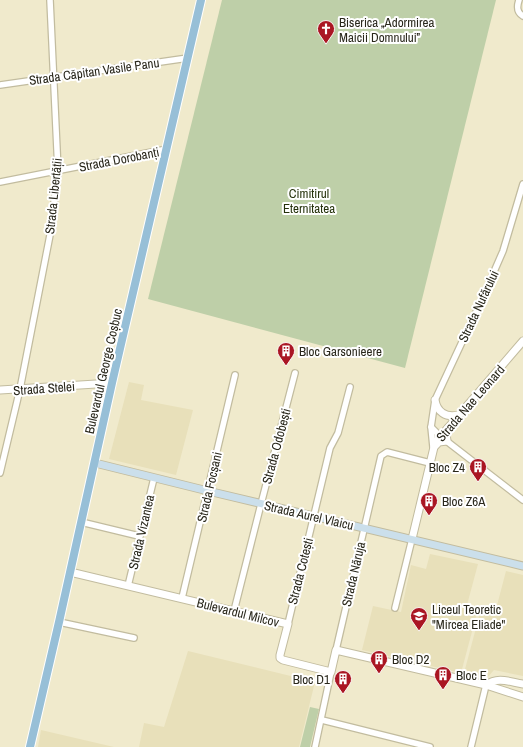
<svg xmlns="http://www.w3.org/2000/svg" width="523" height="747" font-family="'Archivo Narrow',sans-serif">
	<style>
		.built { fill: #e8e0ba }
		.green { fill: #becfa8 }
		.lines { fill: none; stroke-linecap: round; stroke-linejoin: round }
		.minor-casing { stroke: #c2bc9f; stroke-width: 8 }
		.tertiary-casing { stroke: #c2bc9f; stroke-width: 9 }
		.secondary-casing { stroke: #c2bc9f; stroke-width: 9 }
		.primary-casing { stroke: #fff; stroke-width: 10 }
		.minor { stroke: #fff; stroke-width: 5.5 }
		.tertiary { stroke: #fff; stroke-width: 7 }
		.secondary { stroke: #cbdfeb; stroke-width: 7 }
		.primary { stroke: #97bfd7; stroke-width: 8 }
		.labels { text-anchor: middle; stroke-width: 4; stroke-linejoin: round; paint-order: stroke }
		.poi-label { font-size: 13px; fill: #29271b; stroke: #fff; text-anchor: start }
		.street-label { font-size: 13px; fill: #29271b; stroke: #fff }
		.park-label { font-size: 13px; fill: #24310a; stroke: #fff }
	</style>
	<rect width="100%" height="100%" fill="#f0eacc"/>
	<g class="built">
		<path d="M129,382L144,385L141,400L193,410L176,475L109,459Z"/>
		<path d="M430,554L478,564L467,605L478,609L461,673L362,650L373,606L401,612L411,565L426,569Z"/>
		<path d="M506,571L523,575V676L494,670L487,678L464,673L481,609L495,613Z"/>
		<path d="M188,651L315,682L299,747H139L144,723L164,727Z"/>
		<path d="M41,730L114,747H38Z"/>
	</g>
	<g class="green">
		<path d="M222,0H496L405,368L148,299Z"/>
		<path d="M310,707L319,709L310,747H300Z"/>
	</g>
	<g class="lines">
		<defs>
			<g id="minor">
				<path d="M519,0C517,6 516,12 523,16"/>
				<path d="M0,85L188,58"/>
				<path d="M0,182L167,149"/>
				<path d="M431,427L440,436L523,500"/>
				<path d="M433,447L431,427L435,400L483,297L503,251L523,184"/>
				<path d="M0,473L20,389L50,235L58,171L50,0"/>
				<path d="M81,522L139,536"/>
				<path d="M128,586L154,478"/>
				<path d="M182,598L235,375"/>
				<path d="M395,608L412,539"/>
				<path d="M234,611L261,504L295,373"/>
				<path d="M59,622L134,638"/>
				<path d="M288,624L330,448L338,433L350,387"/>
				<path d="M336,650L381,456L387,452L430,463"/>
				<path d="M322,720L430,747"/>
				<path d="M315,747L331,672"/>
				<path d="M471,747L486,685"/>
			</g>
			<g id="tertiary">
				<path d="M0,390L112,383"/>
				<path d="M435,400C437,412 446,418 458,415"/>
				<path d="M435,446L439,442L447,441L446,433L448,428"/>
				<path d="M412,539L435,443L523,341"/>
				<path d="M70,572L288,624L280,655V658L283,660L331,672L336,650L486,685L523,697"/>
				<path d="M486,685C498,676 510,682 523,684"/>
			</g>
			<path id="secondary" d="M95,463L208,491L523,566"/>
			<path id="primary" d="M30,747L59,622L112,383L201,0"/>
		</defs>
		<use href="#minor" class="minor-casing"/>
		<use href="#tertiary" class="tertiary-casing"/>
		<use href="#secondary" class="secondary-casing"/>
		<use href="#primary" class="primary-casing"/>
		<use href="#minor" class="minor"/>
		<use href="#tertiary" class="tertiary"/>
		<use href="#secondary" class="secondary"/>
		<use href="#primary" class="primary"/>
	</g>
	<defs>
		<symbol id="church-pin" viewBox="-11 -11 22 30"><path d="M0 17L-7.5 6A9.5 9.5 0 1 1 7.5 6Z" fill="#aa1623" stroke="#fff"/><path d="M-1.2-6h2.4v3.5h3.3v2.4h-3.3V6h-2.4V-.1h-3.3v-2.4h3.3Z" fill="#fff"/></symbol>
		<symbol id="building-pin" viewBox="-11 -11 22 30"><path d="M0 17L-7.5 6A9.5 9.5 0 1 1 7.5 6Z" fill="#aa1623" stroke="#fff"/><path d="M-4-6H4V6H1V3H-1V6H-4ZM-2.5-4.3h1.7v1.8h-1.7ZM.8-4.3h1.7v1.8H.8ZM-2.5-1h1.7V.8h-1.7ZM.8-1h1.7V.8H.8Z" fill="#fff"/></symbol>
		<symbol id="university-pin" viewBox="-11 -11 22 30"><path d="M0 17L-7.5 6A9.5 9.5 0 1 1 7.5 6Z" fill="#aa1623" stroke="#fff"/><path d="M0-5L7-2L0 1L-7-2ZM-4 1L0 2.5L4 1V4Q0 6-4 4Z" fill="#fff"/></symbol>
	</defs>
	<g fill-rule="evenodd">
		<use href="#church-pin" x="316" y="19" width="20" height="27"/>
		<use href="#building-pin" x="276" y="341" width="20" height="27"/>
		<use href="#building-pin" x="468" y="457" width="20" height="27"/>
		<use href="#building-pin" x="419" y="491" width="20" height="27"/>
		<use href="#university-pin" x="409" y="606" width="20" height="27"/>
		<use href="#building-pin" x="369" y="649" width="20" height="27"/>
		<use href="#building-pin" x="433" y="665" width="20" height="27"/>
		<use href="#building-pin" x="333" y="669" width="20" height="27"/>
	</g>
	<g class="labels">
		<g class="poi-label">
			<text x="339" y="27">Biserica „Adormirea<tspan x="339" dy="15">Maicii Domnului”</tspan></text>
			<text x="299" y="356">Bloc Garsonieere</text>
			<text x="465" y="472" text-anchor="end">Bloc Z4</text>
			<text x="442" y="506">Bloc Z6A</text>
			<text x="432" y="614">Liceul Teoretic<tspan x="432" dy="15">"Mircea Eliade"</tspan></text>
			<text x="392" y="664">Bloc D2</text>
			<text x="456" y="680">Bloc E</text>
			<text x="330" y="684" text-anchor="end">Bloc D1</text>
		</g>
		<g class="street-label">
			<text transform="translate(94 71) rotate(-8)" y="5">Strada Căpitan Vasile Panu</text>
			<text transform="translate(119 159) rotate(-11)" y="5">Strada Dorobanți</text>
			<text transform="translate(53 196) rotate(-84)" y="5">Strada Libertății</text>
			<text transform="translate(478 306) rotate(-65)" y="5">Strada Nufărului</text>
			<text transform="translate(103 371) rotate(-77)" y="5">Bulevardul George Coșbuc</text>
			<text transform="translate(44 388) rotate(-4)" y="5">Strada Stelei</text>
			<text transform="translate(470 403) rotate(-49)" y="5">Strada Nae Leonard</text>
			<text transform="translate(276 446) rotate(-75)" y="5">Strada Odobești</text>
			<text transform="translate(209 487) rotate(-77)" y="5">Strada Focșani</text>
			<text transform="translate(309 515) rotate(13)" y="5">Strada Aurel Vlaicu</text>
			<text transform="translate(141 532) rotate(-77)" y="5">Strada Vizantea</text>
			<text transform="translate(300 571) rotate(-76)" y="5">Strada Cotești</text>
			<text transform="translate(353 574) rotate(-77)" y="5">Strada Năruja</text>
			<text transform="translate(238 612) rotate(14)" y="5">Bulevardul Milcov</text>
		</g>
		<g class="park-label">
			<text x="309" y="198">Cimitirul<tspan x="309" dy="15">Eternitatea</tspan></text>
		</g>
	</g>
</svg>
